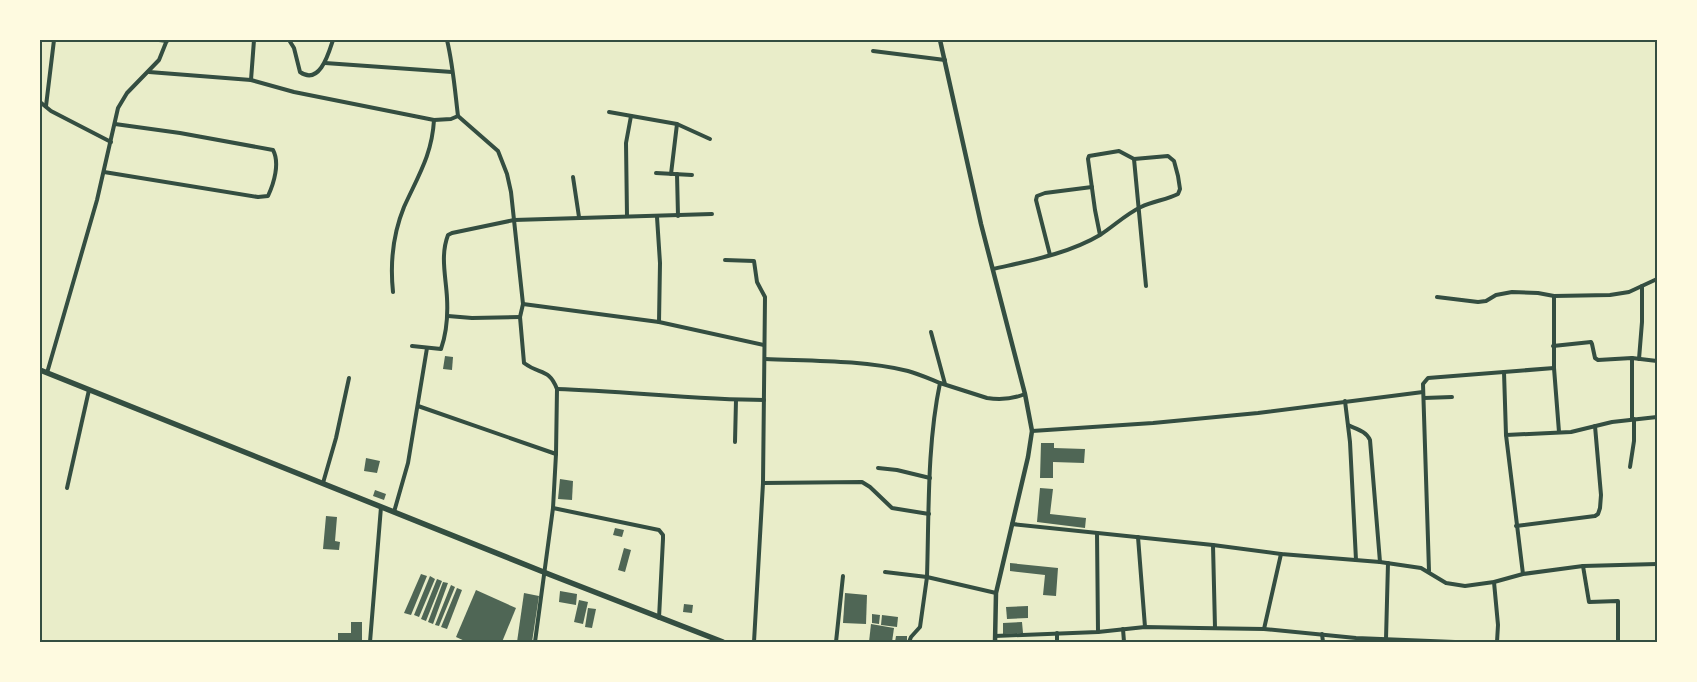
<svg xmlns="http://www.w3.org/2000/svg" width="1697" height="682" font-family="'Alegreya Sans',sans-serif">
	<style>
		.building { fill: #4f6655 }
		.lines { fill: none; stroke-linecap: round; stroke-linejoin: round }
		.minor { stroke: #344e41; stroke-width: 4 }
		.tertiary { stroke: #344e41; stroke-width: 4.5 }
		.primary { stroke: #344e41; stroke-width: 5.5 }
		.neatline { fill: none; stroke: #344e41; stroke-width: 2 }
	</style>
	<rect width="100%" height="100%" fill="#e9edc9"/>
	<g class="building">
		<path d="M445,356L453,357L452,370L443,369Z"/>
		<path d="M1041,443H1054V448L1085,449L1084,463L1053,462V478H1040Z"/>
		<path d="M366,458L380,461L377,473L364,471Z"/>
		<path d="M560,479L573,481L572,500L558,499Z"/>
		<path d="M1040,488L1053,489L1050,514L1086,518L1085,528L1037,522Z"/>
		<path d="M375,490L386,494L384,500L373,496Z"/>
		<path d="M326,516L337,517L335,541L340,542L339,550L323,549Z"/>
		<path d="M615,528L624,530L622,537L613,535Z"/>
		<path d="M624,548L631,550L625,572L618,570Z"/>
		<path d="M1010,563L1058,568L1056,596L1043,595L1045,575L1010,571Z"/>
		<path d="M421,574L427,576L411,615L404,613Z"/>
		<path d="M430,576L435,579L419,617L414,615Z"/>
		<path d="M437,579L442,581L426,621L421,619Z"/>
		<path d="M443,582L448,583L433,624L428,622Z"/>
		<path d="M451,585L455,587L439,626L435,625Z"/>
		<path d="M457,588L462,590L447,629L441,627Z"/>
		<path d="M476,590L516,608L502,642H467L456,637Z"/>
		<path d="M560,591L577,594L576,605L559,602Z"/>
		<path d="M524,593L539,596L532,642H517Z"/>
		<path d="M845,593L867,595L866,624L843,623Z"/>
		<path d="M579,600L588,602L583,624L574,622Z"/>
		<path d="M684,604L693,605L692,613L683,612Z"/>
		<path d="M1028,606V618L1007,619L1006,607Z"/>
		<path d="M588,608L596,609L592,628L585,627Z"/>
		<path d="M872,614L880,615L879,624L872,623Z"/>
		<path d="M882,615L898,617L897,627L881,625Z"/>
		<path d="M351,622H362V642H338V633H351Z"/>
		<path d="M1022,622L1023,633L1003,634V623Z"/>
		<path d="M871,624L894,628L892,642H869Z"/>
		<path d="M896,636H907V642H895Z"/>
	</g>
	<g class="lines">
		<g class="minor">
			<path d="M159,40L167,41"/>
			<path d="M289,40L294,48L300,72C320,86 329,52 333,40"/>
			<path d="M447,40C453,65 455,91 458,116L498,151L507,174L511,192L523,304L520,317L524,363C540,375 549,368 557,389L556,454L553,508L535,642"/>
			<path d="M873,51L945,60"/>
			<path d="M325,63L452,72"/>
			<path d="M149,72L251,80L294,92L434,120L451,119L458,116"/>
			<path d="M251,80L254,40"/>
			<path d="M40,102L51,111L111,142"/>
			<path d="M46,106L54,40"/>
			<path d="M609,112L677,124L710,139"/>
			<path d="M1134,159L1146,286"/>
			<path d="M104,172L258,197L268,196C274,183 280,163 273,150L180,133L115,124"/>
			<path d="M656,173L692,175"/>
			<path d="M671,174L677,124"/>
			<path d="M677,174L678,216"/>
			<path d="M573,177L579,217"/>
			<path d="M627,216L626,143L631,116"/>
			<path d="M657,217L660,263L659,322"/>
			<path d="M1050,255L1036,200L1037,196L1045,193L1092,187"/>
			<path d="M725,260L754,261L757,282L765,297L763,483L754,642"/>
			<path d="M993,269C1028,261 1068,254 1100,235C1114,226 1126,214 1141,207C1153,201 1166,200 1178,194L1180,189L1178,176L1174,161L1168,156L1134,159L1119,151L1089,156L1088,159L1095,210L1100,235"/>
			<path d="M393,292C390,263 393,234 404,207C418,176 432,155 434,120"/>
			<path d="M1554,296V368L1559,432"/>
			<path d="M1437,297L1478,302L1486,301L1496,295L1512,292L1538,293L1554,296L1610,295L1629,292L1657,279"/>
			<path d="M523,304L659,322L764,345"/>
			<path d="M448,316L472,318L520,317"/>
			<path d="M931,332L945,384"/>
			<path d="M412,346L441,349C447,332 448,316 447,298C446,277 440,256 448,235L452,233L514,220L712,214"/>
			<path d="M1553,346L1591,342L1592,344L1595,358L1598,360L1632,358L1657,361"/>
			<path d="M765,359C812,361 862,360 908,371C919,374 930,379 940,383"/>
			<path d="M1639,359L1642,322V286"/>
			<path d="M1504,372L1506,435"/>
			<path d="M47,373L97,200L118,108L127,93L159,60L167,40"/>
			<path d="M557,389C626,391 695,400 764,400"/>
			<path d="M1424,398L1452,397"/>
			<path d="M1345,401L1350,442L1356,560"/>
			<path d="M418,406L556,454"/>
			<path d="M1632,419V358"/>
			<path d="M1348,425C1356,429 1366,431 1370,440L1380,562"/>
			<path d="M1032,431L1153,423L1258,413L1423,392"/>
			<path d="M735,442L736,400"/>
			<path d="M1630,467L1634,441V419"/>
			<path d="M878,468L897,470L930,478"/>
			<path d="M323,483L336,438L349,378"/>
			<path d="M763,483L862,482L870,487L892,508L929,514"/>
			<path d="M67,488L89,390"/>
			<path d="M553,508L659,530L663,535V539L659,618"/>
			<path d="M394,512L408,463L427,348"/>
			<path d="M1012,524L1213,545L1281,554L1380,562L1421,568L1446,583L1465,586L1494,582L1523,574L1583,566L1657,564"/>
			<path d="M1516,526L1595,516L1598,514L1600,508L1601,495L1595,426"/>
			<path d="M1097,533L1098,632"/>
			<path d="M1138,537L1145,627"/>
			<path d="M1213,545L1215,628"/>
			<path d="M1583,566L1589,602L1618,601V642"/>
			<path d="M1429,571L1423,384L1428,378L1554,368"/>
			<path d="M885,572L927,577C929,513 927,445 940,383L987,398C1001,400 1013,399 1025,394"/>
			<path d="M1523,574L1506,435L1571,432L1612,422L1657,417"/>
			<path d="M1494,582L1498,625L1497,642"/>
			<path d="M1123,629L1124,642"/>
			<path d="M1264,629L1281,554"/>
			<path d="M1322,634L1323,642"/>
			<path d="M995,636L1098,632L1145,627L1199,628L1264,629L1356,638L1455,642"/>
			<path d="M1386,639L1388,563"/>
			<path d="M370,642L381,507"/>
			<path d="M836,642L843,576"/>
			<path d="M909,642L911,637L920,627L927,577L996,593"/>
			<path d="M1057,642V633"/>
		</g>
		<path class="tertiary" d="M940,40L981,224L1025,394L1032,431L1028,457L996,593L995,642"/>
		<path class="primary" d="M40,370L551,575L723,642"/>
	</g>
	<rect width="1697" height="682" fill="none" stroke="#fefae0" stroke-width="82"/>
	<rect x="41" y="41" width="1615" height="600" class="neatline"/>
</svg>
